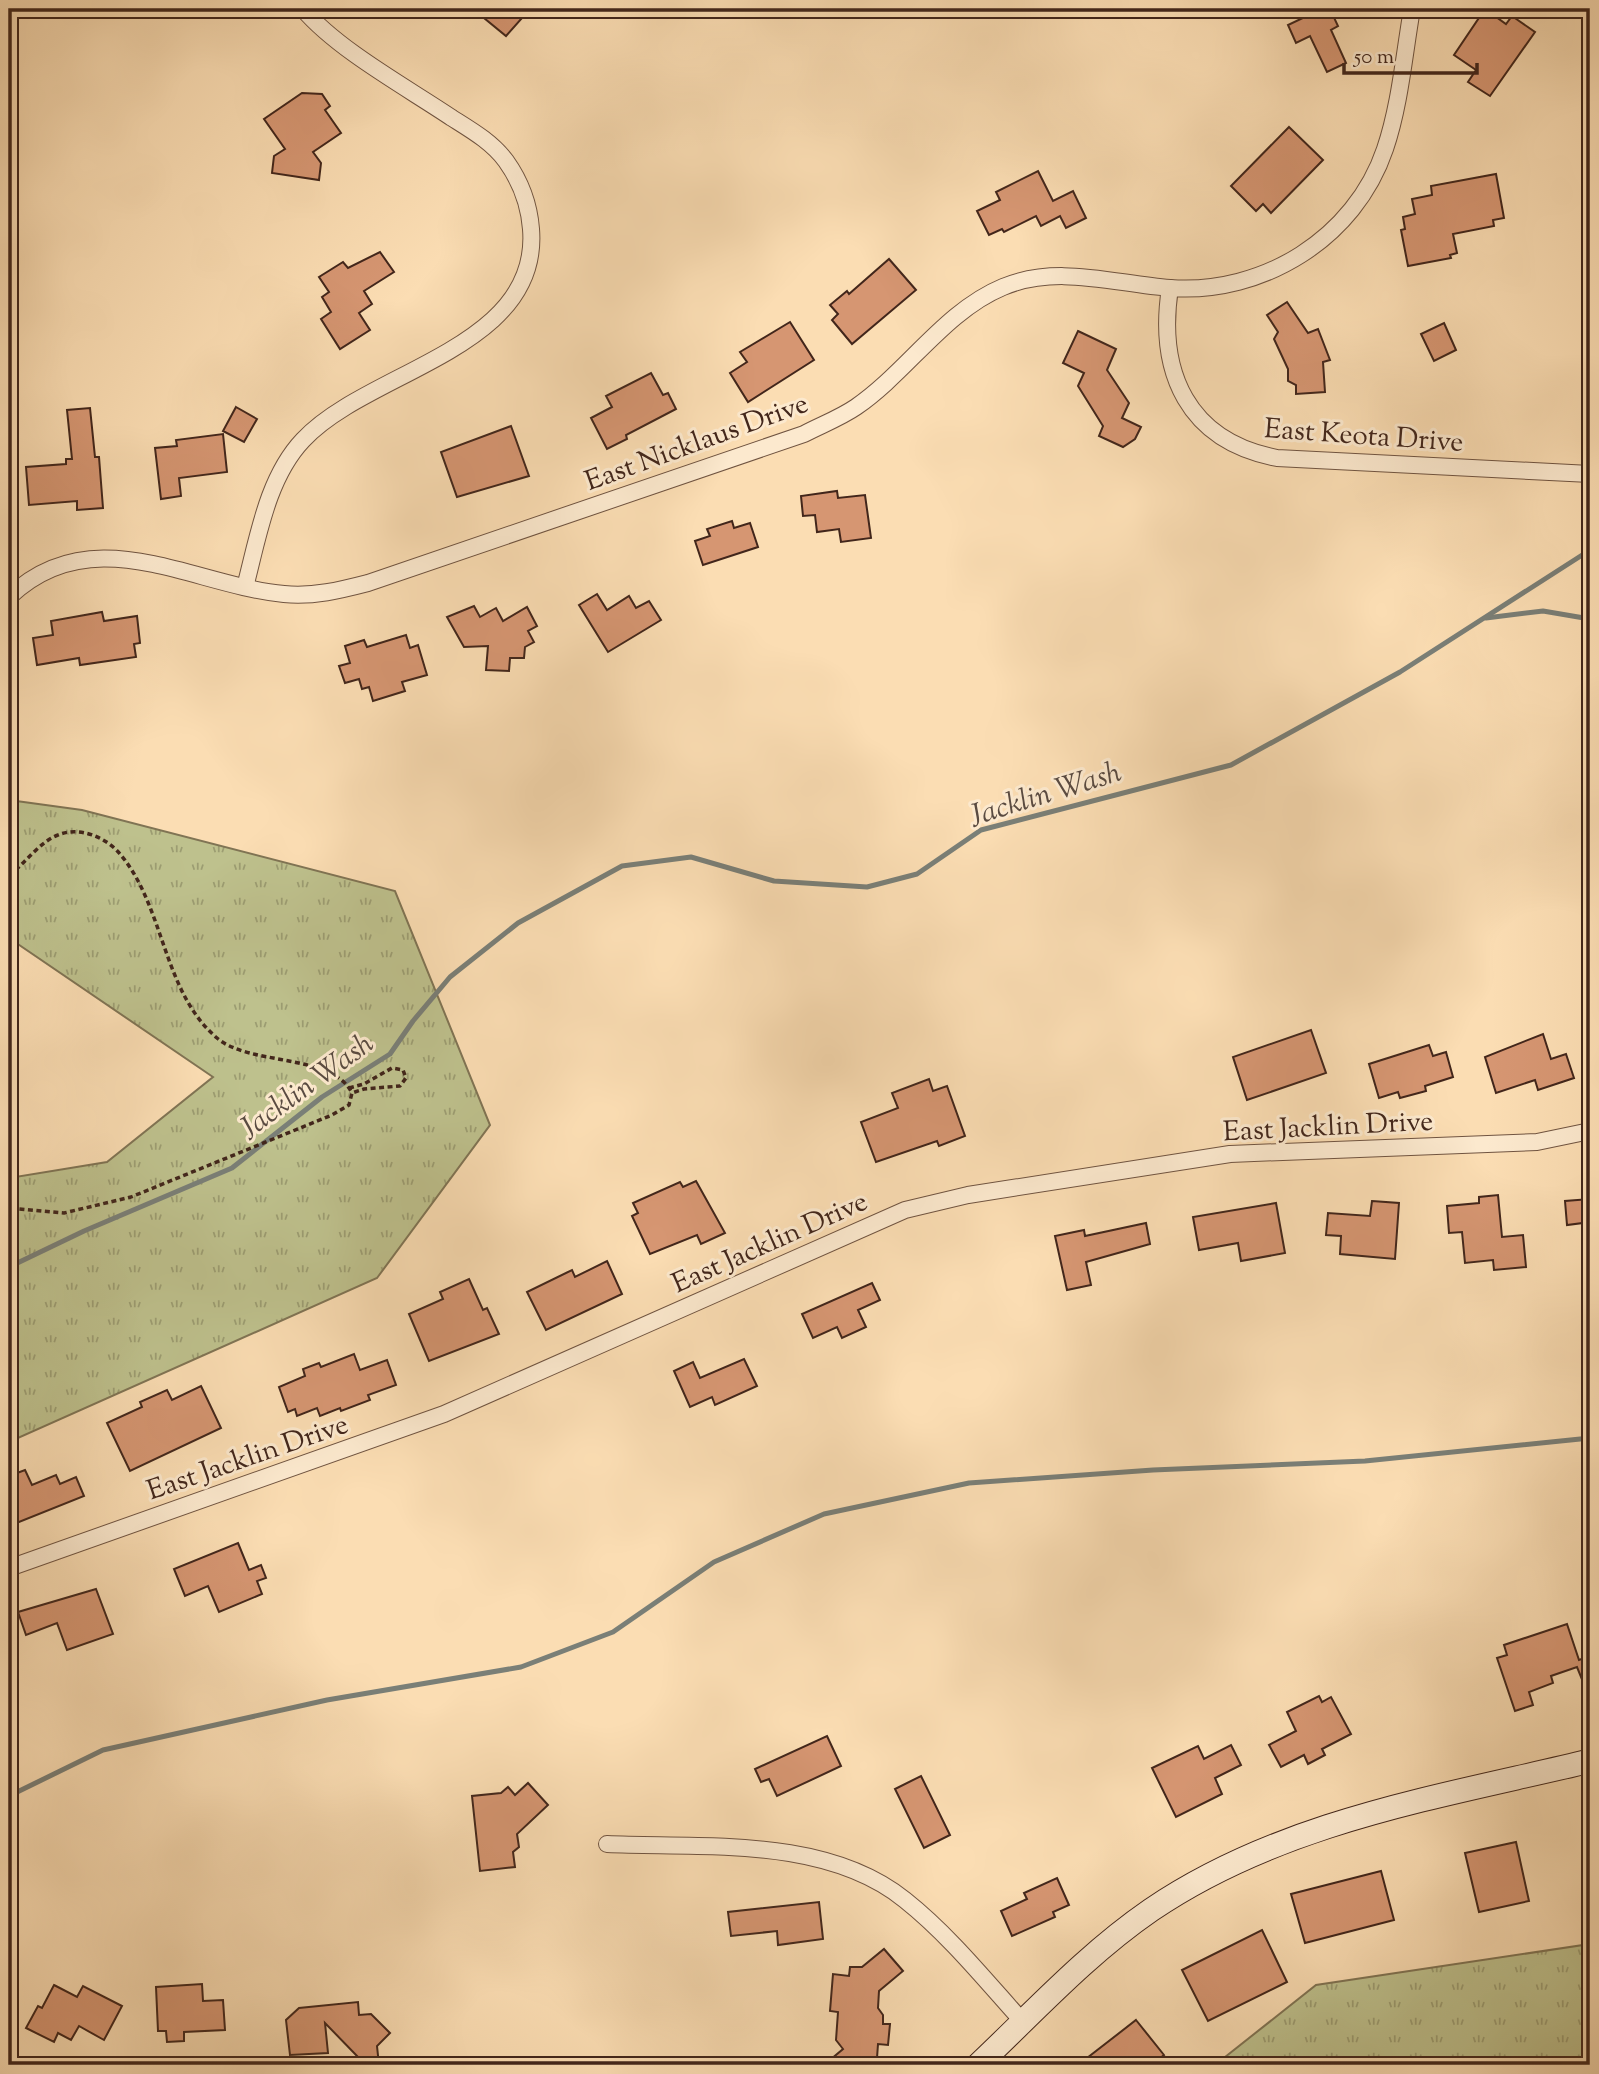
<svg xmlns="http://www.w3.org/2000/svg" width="1599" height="2074" font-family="'Sorts Mill Goudy',serif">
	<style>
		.grass { fill: url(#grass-tufts); stroke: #807454; stroke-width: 2 }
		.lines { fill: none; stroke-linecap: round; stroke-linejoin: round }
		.stream { stroke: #7a7f77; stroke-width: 5 }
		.building { fill: #d69672; stroke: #42261b; stroke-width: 2 }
		.street-casing { stroke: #705441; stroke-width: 18 }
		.secondary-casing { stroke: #42261b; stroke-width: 25 }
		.path { stroke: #42261b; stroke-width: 3.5; stroke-dasharray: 5 3.5; stroke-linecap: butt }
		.street { stroke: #fce9ce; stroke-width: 16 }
		.secondary { stroke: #fce9ce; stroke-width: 23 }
		.labels { text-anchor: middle; stroke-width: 6; stroke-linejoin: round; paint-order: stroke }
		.street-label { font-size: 28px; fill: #42261b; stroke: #fce9ce }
		.water-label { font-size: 30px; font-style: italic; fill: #5a4b41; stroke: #fce9ce }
	</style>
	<defs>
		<pattern id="grass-tufts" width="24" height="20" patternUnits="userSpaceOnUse" patternTransform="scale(1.75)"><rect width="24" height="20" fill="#bec18d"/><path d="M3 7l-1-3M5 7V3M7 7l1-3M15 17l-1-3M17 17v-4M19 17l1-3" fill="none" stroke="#9c9d72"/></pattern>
	</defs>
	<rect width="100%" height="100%" fill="#fbddb3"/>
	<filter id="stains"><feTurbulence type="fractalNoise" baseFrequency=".00286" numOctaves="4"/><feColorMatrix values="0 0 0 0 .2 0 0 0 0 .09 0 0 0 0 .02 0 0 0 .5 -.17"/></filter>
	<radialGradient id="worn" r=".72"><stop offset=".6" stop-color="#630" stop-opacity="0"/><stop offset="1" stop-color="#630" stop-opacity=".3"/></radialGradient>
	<g class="grass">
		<path d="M9,800L82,810L395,891L490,1125L377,1278L9,1442V1178L107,1162L213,1077L9,938Z"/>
		<path d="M1590,1944V2065H1215L1316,1985Z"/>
	</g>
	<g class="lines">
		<g class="stream">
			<path d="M1486,618L1543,611L1590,619"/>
			<path d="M9,1267L84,1231L232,1168L322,1097L390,1054L413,1021L450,977L518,923L622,866L691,857L774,881L867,887L917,874L981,830L1231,765L1400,672L1590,550"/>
			<path d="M9,1796L103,1750L327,1700L521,1667L613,1632L714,1562L824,1514L969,1483L1153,1470L1365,1461L1590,1438"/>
		</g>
	</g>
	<g class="building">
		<path d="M473,9H530L506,36Z"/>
		<path d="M1302,9H1330L1338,26L1331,30L1346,63L1327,72L1310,36L1296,43L1288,25L1305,17Z"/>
		<path d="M1485,9L1506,24L1512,16L1535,32L1490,96L1468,82L1476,70L1454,55Z"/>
		<path d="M302,93L322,94L330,106L325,110L341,133L313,152L321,163L319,180L272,173L274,156L285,149L264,119Z"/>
		<path d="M1289,127L1323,160L1271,213L1263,204L1256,211L1231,186Z"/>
		<path d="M1038,171L1053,201L1073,191L1086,218L1066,228L1060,216L1041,226L1036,216L1004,232L1002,229L989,235L977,211L1000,200L996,192Z"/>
		<path d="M1496,174L1504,218L1493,220L1494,226L1453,234L1457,253L1450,255L1451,258L1408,266L1401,230L1405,229L1403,217L1415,214L1412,199L1432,195L1431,186Z"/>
		<path d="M380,252L394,272L364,291L372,304L359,313L370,330L340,349L321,319L331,312L322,297L329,292L319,277L343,262L348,268Z"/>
		<path d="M889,259L916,290L852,344L832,320L838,314L830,305L847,291L849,294Z"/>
		<path d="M1287,302L1308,333L1318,329L1330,360L1323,362L1325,392L1296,394V385L1288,381V369L1274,339L1278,332L1267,315Z"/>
		<path d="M790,322L814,360L748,402L730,373L747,362L740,352Z"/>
		<path d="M1444,323L1456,350L1434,361L1421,334Z"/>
		<path d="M1078,331L1116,349L1107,370L1129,403L1122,418L1141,427L1135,439L1123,447L1099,436L1103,426L1078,386L1084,373L1063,363Z"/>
		<path d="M651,373L663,395L668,393L676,409L626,435L627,439L607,449L591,418L612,407L606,396Z"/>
		<path d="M236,407L257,419L244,442L223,431Z"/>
		<path d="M90,408L95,457H99L103,508L77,510V501L29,505L26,467L66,464V459H72L67,410Z"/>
		<path d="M511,426L529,476L457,497L441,452Z"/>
		<path d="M223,434L227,472L179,478L181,496L161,499L155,448L177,446L176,440Z"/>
		<path d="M837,491L838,498L865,495L871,538L841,542L839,529L817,532L815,515L803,516L801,496Z"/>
		<path d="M732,521L734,528L750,523L758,547L703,565L695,541L710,536L707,529Z"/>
		<path d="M597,594L607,610L629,596L636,608L649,601L661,620L608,652L579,605Z"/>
		<path d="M474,606L480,617L496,608L503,621L527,607L537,626L528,631L534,642L525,647L524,658H510L509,671L486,670L488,646L464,647L447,617Z"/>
		<path d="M102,612L104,621L137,616L140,643L134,644L136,657L80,665L79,658L37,665L33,638L53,635L51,621Z"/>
		<path d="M406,635L410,648L418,645L427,675L402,682L405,691L373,701L369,687L362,689L359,679L345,683L339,666L350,663L345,646L364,640L367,647Z"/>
		<path d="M1311,1030L1326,1073L1247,1100L1233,1057Z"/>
		<path d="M1543,1034L1551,1059L1566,1054L1574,1078L1538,1090L1535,1080L1496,1093L1485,1057Z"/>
		<path d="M1429,1045L1433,1056L1446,1052L1453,1077L1425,1086L1426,1091L1400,1098L1398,1092L1379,1098L1369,1064Z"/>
		<path d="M929,1079L933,1091L947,1086L965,1136L939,1146L937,1141L876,1162L861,1122L898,1108L892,1093Z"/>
		<path d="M696,1181L725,1233L701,1244L697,1235L650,1254L632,1216L638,1213L633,1203L680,1182L683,1187Z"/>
		<path d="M1498,1195L1502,1237L1523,1235L1526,1267L1494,1270L1493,1260L1465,1263L1462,1232L1449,1233L1447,1206L1479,1203V1197Z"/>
		<path d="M1590,1199V1222L1567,1225L1565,1201Z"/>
		<path d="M1372,1201L1399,1203L1395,1259L1340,1254L1341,1236L1326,1235L1328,1213L1370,1216Z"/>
		<path d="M1276,1203L1285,1253L1241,1261L1238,1243L1199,1250L1193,1217Z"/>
		<path d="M1146,1223L1150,1244L1086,1262L1091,1285L1067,1290L1055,1236L1084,1230L1085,1236Z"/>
		<path d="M607,1261L622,1294L546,1330L527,1292L572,1270L575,1277Z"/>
		<path d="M469,1279L483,1310L487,1308L499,1334L429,1361L409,1314L443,1299L440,1292Z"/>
		<path d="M872,1283L880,1300L858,1310L866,1327L842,1338L837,1327L813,1338L802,1314Z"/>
		<path d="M354,1354L360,1370L387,1360L396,1385L368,1395L370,1400L341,1411L340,1408L320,1416L317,1408L297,1416L295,1409L288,1412L279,1387L305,1376L303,1369L319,1363L321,1367Z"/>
		<path d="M744,1359L757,1386L715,1405L712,1397L690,1407L674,1371L693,1362L700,1378Z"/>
		<path d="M201,1386L221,1428L130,1471L107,1423L142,1407L140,1402L167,1390L172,1400Z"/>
		<path d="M25,1470L32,1485L56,1475L60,1484L76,1477L84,1496L9,1526V1476Z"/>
		<path d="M238,1543L249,1570L261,1565L266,1578L257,1581L262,1594L219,1612L208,1586L185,1596L174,1569Z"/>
		<path d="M96,1589L113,1634L67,1650L57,1623L26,1635L18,1612Z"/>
		<path d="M1567,1624L1579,1660L1590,1656V1699L1577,1667L1551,1676L1553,1683L1529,1692L1533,1705L1515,1711L1497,1658L1507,1655L1504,1645Z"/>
		<path d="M1319,1696L1322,1702L1331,1697L1351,1734L1322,1749L1325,1755L1308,1764L1304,1755L1281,1767L1269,1745L1296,1731L1287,1712Z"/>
		<path d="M827,1736L841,1766L777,1796L769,1779L761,1782L755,1769Z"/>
		<path d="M1231,1745L1241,1765L1215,1778L1222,1794L1176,1817L1152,1768L1198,1746L1204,1759Z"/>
		<path d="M921,1776L950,1835L924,1848L895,1789Z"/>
		<path d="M528,1783L548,1805L517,1834L519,1847L513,1852L515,1867L480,1871L472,1796L501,1793L508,1787L515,1795Z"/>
		<path d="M1516,1842L1529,1901L1479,1912L1465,1853Z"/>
		<path d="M1381,1871L1394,1920L1305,1943L1291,1894Z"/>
		<path d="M1057,1878L1069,1905L1053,1912L1055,1917L1012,1936L1001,1911L1027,1899L1024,1893Z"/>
		<path d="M819,1902L823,1939L778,1945L777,1931L731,1936L728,1912Z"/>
		<path d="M1262,1930L1287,1982L1208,2021L1182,1970Z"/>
		<path d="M884,1949L903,1971L879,1991L878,2008L883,2015V2024H890L888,2045L878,2044L877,2058L869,2065H824L843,2049L836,2040L838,2012L830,2011L833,1974L849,1976L850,1967H862Z"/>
		<path d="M202,1984L203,2001L223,2000L225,2030L184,2032V2041L167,2042L166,2031H158L156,1987Z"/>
		<path d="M54,1985L77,1997L83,1986L122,2006L104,2040L79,2026L71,2040L58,2033L54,2042L26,2028L38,2006L42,2008Z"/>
		<path d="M358,2002L359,2015L371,2014L390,2033L377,2046L379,2065H359L358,2057L325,2023L328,2053L290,2055L286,2020L299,2008Z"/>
		<path d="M1136,2020L1164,2055L1152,2065H1078Z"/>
	</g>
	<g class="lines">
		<defs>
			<g id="street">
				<path d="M1170,288C1157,373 1188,441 1277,458L1590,474"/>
				<path d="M245,587C258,538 267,478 303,440C368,370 541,349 531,229C529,203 521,182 506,161C492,142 471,130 452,118C406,87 338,50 303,9"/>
				<path d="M9,597C93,517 191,585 284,594C313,597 341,590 368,583L804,434C821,425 840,418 856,407C907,372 945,311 1003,287C1058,264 1115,284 1170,288C1263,295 1355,238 1385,149C1400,105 1404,55 1412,9"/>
				<path d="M9,1568L444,1414L905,1210L968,1195L1230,1154L1537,1142L1590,1131"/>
				<path d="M607,1844C703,1848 826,1836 905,1900C949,1935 986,1981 1023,2022"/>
			</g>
			<path id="secondary" d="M978,2065C1034,2012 1087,1954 1151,1910C1282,1821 1440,1797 1590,1761"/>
		</defs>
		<use href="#street" class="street-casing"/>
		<use href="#secondary" class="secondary-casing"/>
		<g class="path">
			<path d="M9,875C25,864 39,842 58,835C79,826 106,837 120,854C165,907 162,991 217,1038C249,1066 332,1053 352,1093L349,1105L332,1115L131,1197L64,1213L9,1208"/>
			<path d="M349,1088L364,1084L392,1068L403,1070L406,1078L400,1086L364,1089L352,1093"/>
		</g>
		<use href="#street" class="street"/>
		<use href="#secondary" class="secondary"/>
	</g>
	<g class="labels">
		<g class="street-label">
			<text transform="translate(1364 434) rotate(4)" y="10">East Keota Drive</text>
			<text transform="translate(696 441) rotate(-20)" y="10">East Nicklaus Drive</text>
			<text transform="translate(1328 1125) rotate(-3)" y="10">East Jacklin Drive</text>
			<text transform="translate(769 1241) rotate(-24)" y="10">East Jacklin Drive</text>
			<text transform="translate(247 1456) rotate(-19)" y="10">East Jacklin Drive</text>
		</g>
		<g class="water-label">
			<text transform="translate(1045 793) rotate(-17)" y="10">Jacklin Wash</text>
			<text transform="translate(306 1085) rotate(-36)" y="10">Jacklin Wash</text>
		</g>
	</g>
	<rect width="1599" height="2074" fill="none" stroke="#fbddb3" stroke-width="35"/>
	<rect x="10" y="10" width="1578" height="2053" fill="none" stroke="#42261b" stroke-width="3.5"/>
	<rect x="18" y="18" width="1564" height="2039" fill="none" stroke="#42261b" stroke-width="2"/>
	<path d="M1344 63v10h133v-10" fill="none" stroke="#42261b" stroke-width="3.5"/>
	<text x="1354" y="63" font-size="21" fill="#42261b" stroke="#fce9ce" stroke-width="5" paint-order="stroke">50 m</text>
	<rect width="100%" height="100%" filter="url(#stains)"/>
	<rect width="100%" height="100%" fill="url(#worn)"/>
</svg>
